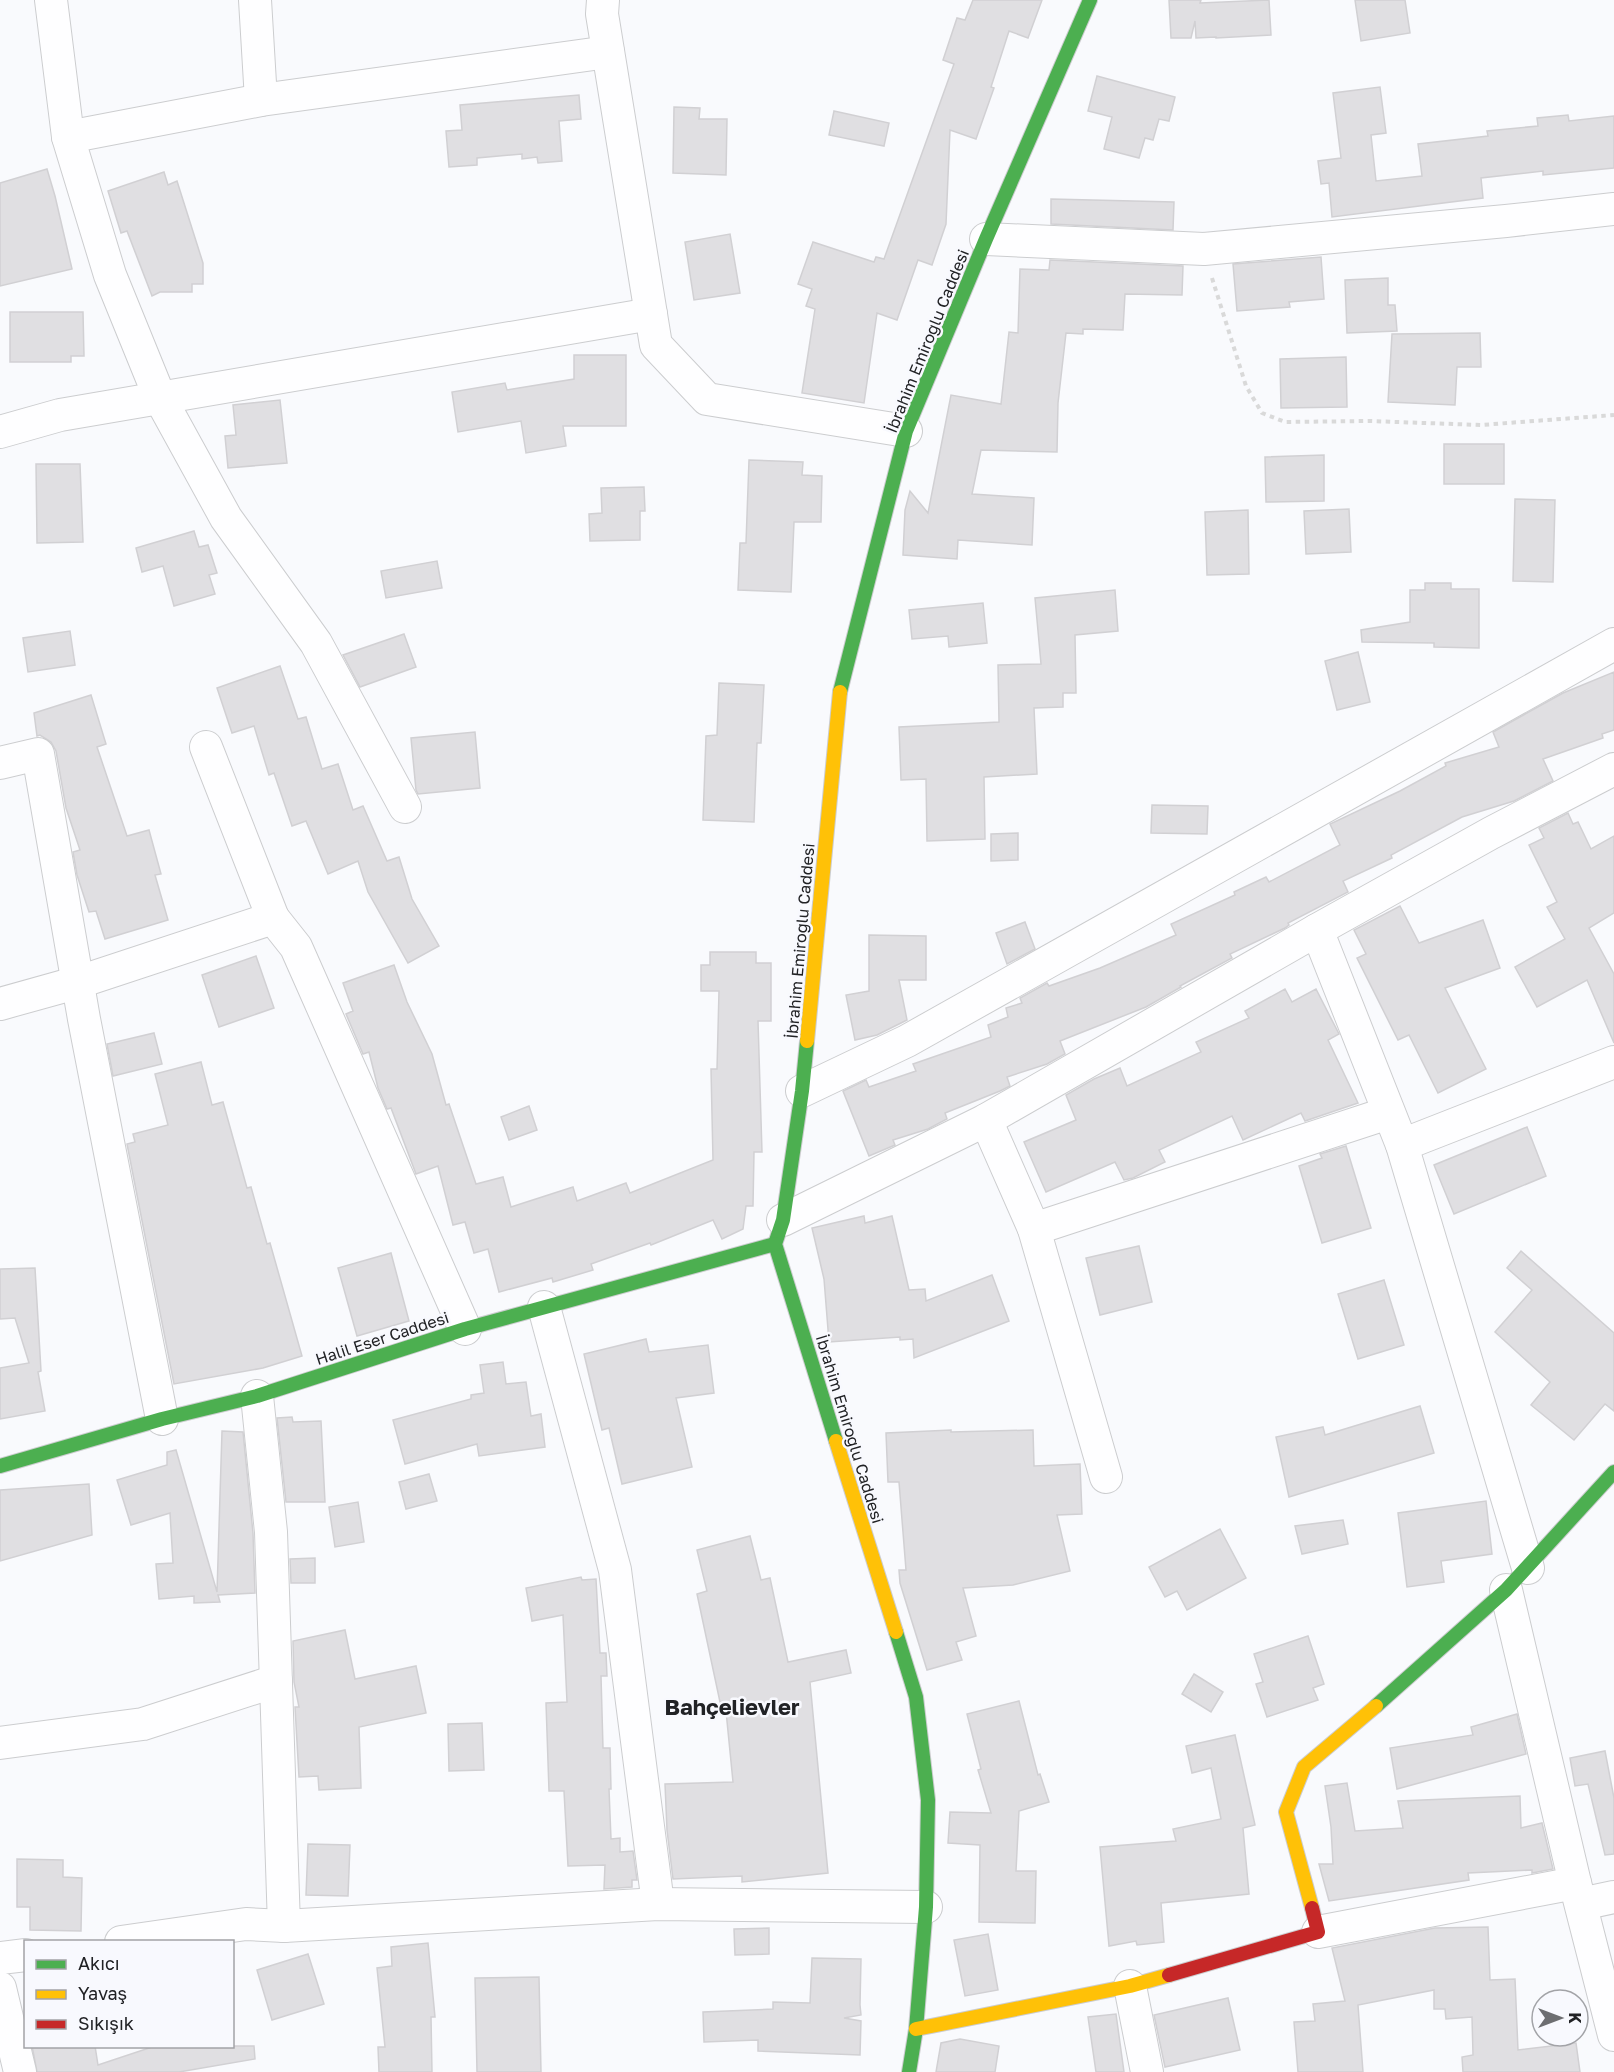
<svg xmlns="http://www.w3.org/2000/svg" width="1614" height="2072" font-family="'Golos Text',sans-serif">
	<style>
		.building { fill: #e0dfe2; stroke: #d1d0d3; stroke-width: 1.5 }
		.lines { fill: none; stroke-linecap: round; stroke-linejoin: round }
		.street-casing { stroke: #cccdcf; stroke-width: 34 }
		.fast-casing { stroke: #cccdcf; stroke-width: 16 }
		.slow-casing { stroke: #cccdcf; stroke-width: 16 }
		.jam-casing { stroke: #cccdcf; stroke-width: 16 }
		.path { stroke: #d9d9d9; stroke-width: 4; stroke-dasharray: 4.5 4.5; stroke-linecap: butt }
		.street { stroke: #fefeff; stroke-width: 32 }
		.fast { stroke: #4caf50; stroke-width: 14 }
		.slow { stroke: #ffc107; stroke-width: 14 }
		.jam { stroke: #c62828; stroke-width: 14 }
		.labels { text-anchor: middle; stroke-width: 5; stroke-linejoin: round; paint-order: stroke }
		.street-label { font-size: 16px; fill: #212225; stroke: #f8f9fe }
		.district-label { font-size: 22px; font-weight: bold; fill: #212225; stroke: #f8f9fe }
	</style>
	<rect width="100%" height="100%" fill="#f9fafd"/>
	<g class="building">
		<path d="M973,0H1042L1028,38L1009,31L991,87L994,88L976,139L950,130L946,224L932,265L918,260L897,320L877,313L864,403L802,393L815,309L806,306L812,289L798,284L813,242L874,262L876,257L884,259L954,64L943,60L957,18L965,20Z"/>
		<path d="M1169,0H1201L1200,3L1269,0L1271,35L1216,38V37L1196,38L1195,21L1191,38H1171Z"/>
		<path d="M1355,0H1405L1410,33L1361,41Z"/>
		<path d="M1097,76L1175,97L1169,121L1159,119L1153,140L1145,138L1139,158L1104,149L1112,117L1088,111Z"/>
		<path d="M1380,87L1386,133L1371,135L1376,181L1422,176L1418,144L1488,136L1487,131L1538,126L1537,118L1568,115L1569,121L1614,116V168L1543,175V171L1481,178L1483,198L1332,217L1329,183L1321,184L1318,161L1341,158L1333,93Z"/>
		<path d="M579,95L581,119L559,121L562,161L538,163L537,157L522,159V154L477,158V165L449,167L446,131L462,130L460,105Z"/>
		<path d="M674,107L700,108L699,119H727L726,175L673,173Z"/>
		<path d="M834,111L889,123L884,146L829,135Z"/>
		<path d="M47,169L55,196L72,269L0,286V183Z"/>
		<path d="M164,172L168,185L177,181L203,263V284H192V292H160L152,296L127,231L121,233L108,191Z"/>
		<path d="M1051,199L1174,202L1173,230L1051,224Z"/>
		<path d="M730,234L740,293L694,300L685,242Z"/>
		<path d="M1321,257L1324,299L1289,302L1290,307L1237,311L1233,264Z"/>
		<path d="M1050,260L1183,266L1182,295L1125,294L1123,330L1083,329V334L1066,333L1058,403L1057,452L981,450L972,494L1034,498L1032,545L958,540L957,559L903,555L905,510L910,491L928,513L951,395L1001,404L1009,332L1018,333L1020,269L1049,270Z"/>
		<path d="M1388,278V305H1395L1397,331L1347,333L1345,280Z"/>
		<path d="M10,312H83L84,356H71V362H10Z"/>
		<path d="M1480,333L1481,367H1457L1455,405L1388,402L1392,334Z"/>
		<path d="M574,355H626V426H563L566,446L526,453L521,421L458,432L452,392L505,383L507,390L574,379Z"/>
		<path d="M1346,357L1347,407L1281,408L1280,359Z"/>
		<path d="M280,400L287,463L228,468L225,436L236,435L233,405Z"/>
		<rect x="1444" y="444" width="60" height="40"/>
		<path d="M1324,455V501L1266,502L1265,457Z"/>
		<path d="M749,460L803,462L802,475L822,476L821,522H794L791,592L738,590L740,543H746Z"/>
		<path d="M36,464H80L83,542L37,543Z"/>
		<path d="M644,487L645,511H640V540L590,541L589,514L602,513L601,488Z"/>
		<path d="M1515,499L1555,500L1553,582L1513,581Z"/>
		<path d="M1349,509L1351,552L1306,554L1304,511Z"/>
		<path d="M1248,510L1249,574L1207,575L1205,512Z"/>
		<path d="M194,531L199,547L208,545L217,573L209,575L215,594L174,606L163,566L142,572L136,548Z"/>
		<path d="M437,561L442,588L386,598L381,571Z"/>
		<path d="M1425,583H1451V589H1479V648L1434,647V643L1362,642L1361,630L1410,622V590H1425Z"/>
		<path d="M1115,590L1118,631L1075,635L1076,693H1063V707L1034,708L1037,774L984,777L985,839L927,841L926,779L901,780L899,727L999,722L998,665L1041,664L1035,598Z"/>
		<path d="M983,603L987,643L949,647L948,636L912,639L909,610Z"/>
		<path d="M70,631L75,665L28,672L23,638Z"/>
		<path d="M404,634L416,667L360,687L343,655Z"/>
		<path d="M1358,652L1370,702L1337,710L1325,661Z"/>
		<path d="M280,666L298,719L306,717L322,769L338,764L353,810L363,806L387,861L399,857L412,899L439,946L408,963L368,892L358,861L328,874L306,821L292,826L274,773L269,775L254,726L232,733L217,688Z"/>
		<path d="M1614,672V730L1602,734L1603,738L1543,759L1553,781L1514,801L1462,817L1391,855L1392,858L1343,881L1348,892L1288,923L1289,925L1285,928L1230,954L1232,958L1180,986L1181,987L1146,1007L1060,1041L1065,1054L1047,1064L1007,1077L1010,1086L1000,1091L945,1113L947,1119L928,1129L893,1140L895,1145L869,1156L843,1091L866,1080L869,1087L916,1071L913,1064L991,1037L988,1025L1008,1017L1006,1008L1022,1003L1020,998L1047,983L1049,986L1100,968L1176,935L1171,924L1235,895L1234,892L1266,877L1269,882L1340,845L1330,824L1400,791L1446,766L1445,763L1499,747L1493,732L1563,693Z"/>
		<path d="M719,683L764,685L761,743H757L754,822L703,820L706,736L717,735Z"/>
		<path d="M91,695L106,744L97,747L127,836L149,830L161,874L155,875L168,920L105,939L96,911L89,912L77,875L73,852L80,850L66,808L56,751L51,742L40,735L37,736L34,713Z"/>
		<path d="M475,732L480,788L418,794L416,790L411,738Z"/>
		<path d="M1152,805L1208,806L1207,834L1151,833Z"/>
		<path d="M1568,813L1573,824L1578,822L1591,849L1614,836V913L1589,928L1614,974V1043L1587,980L1537,1007L1515,967L1565,939L1547,907L1557,902L1529,845L1544,838L1539,828Z"/>
		<path d="M1018,833V860L991,861V834Z"/>
		<path d="M1400,906L1419,943L1483,920L1500,968L1445,988L1486,1069L1438,1093L1409,1035L1398,1040L1357,958L1366,954L1354,930Z"/>
		<path d="M1025,922L1035,949L1007,964L996,933Z"/>
		<path d="M869,935L926,936V980H899L907,1020L877,1035L855,1040L846,995L869,991Z"/>
		<path d="M710,952H756V963H771V1021H758L762,1152H754L753,1206H746L743,1229L722,1239L713,1220L651,1245L650,1243L591,1264L593,1270L553,1282L552,1278L499,1292L488,1249L474,1253L465,1222L453,1225L438,1166L416,1174L391,1108L387,1109L378,1088L369,1052L363,1054L346,1014L353,1011L343,983L394,965L407,1002L432,1054L446,1105L449,1104L476,1184L503,1177L511,1207L573,1187L577,1201L626,1183L630,1193L713,1160L711,1069H717L719,991H701V965H710Z"/>
		<path d="M256,956L274,1008L219,1027L202,975Z"/>
		<path d="M1285,989L1292,1002L1316,989L1339,1034L1328,1040L1358,1103L1305,1121L1301,1113L1243,1140L1232,1116L1159,1150L1165,1162L1133,1178L1124,1180L1115,1162L1046,1192L1024,1142L1076,1120L1066,1095L1094,1079L1120,1068L1127,1086L1201,1052L1196,1042L1249,1018L1245,1011Z"/>
		<path d="M154,1033L162,1064L113,1076L107,1044Z"/>
		<path d="M201,1062L212,1105L223,1102L247,1188L251,1187L267,1244L270,1243L302,1356L263,1368L174,1384L127,1144L135,1142L133,1134L168,1125L155,1074Z"/>
		<path d="M529,1106L537,1130L509,1140L501,1117Z"/>
		<path d="M1527,1127L1546,1176L1454,1214L1434,1165Z"/>
		<path d="M1346,1146L1371,1228L1322,1243L1299,1166L1322,1158L1320,1154Z"/>
		<path d="M864,1216L865,1223L892,1216L909,1290L925,1289L926,1301L992,1275L1009,1321L914,1358L913,1339L900,1340V1337L829,1342L824,1279L812,1228Z"/>
		<path d="M1139,1246L1152,1302L1100,1315L1086,1258Z"/>
		<path d="M1521,1251L1614,1333V1411L1605,1404L1574,1440L1531,1405L1550,1382L1495,1332L1532,1290L1507,1268Z"/>
		<path d="M391,1253L409,1321L357,1336L338,1268Z"/>
		<path d="M35,1268L41,1371L38,1372L45,1411L0,1419V1368L29,1363L15,1318L0,1319V1269Z"/>
		<path d="M1384,1280L1404,1345L1358,1359L1338,1294Z"/>
		<path d="M646,1339L649,1352L708,1345L714,1393L676,1398L692,1467L622,1484L609,1428L602,1430L584,1354Z"/>
		<path d="M503,1362L506,1384L526,1382L531,1416L541,1414L545,1447L479,1456L477,1444L405,1464L393,1420L471,1399V1395L484,1393L480,1365Z"/>
		<path d="M1420,1406L1434,1453L1289,1497L1276,1437L1323,1427L1325,1435Z"/>
		<path d="M292,1417L293,1422L321,1421L325,1502H286L277,1418Z"/>
		<path d="M951,1430V1432L1033,1430L1034,1466L1080,1464L1082,1514L1057,1515L1070,1571L1013,1585L963,1588L976,1636L956,1642L962,1660L927,1670L900,1583L899,1570H906L899,1482H888L886,1433Z"/>
		<path d="M222,1431L243,1432L253,1533L255,1593L218,1595L220,1602L194,1603V1596L159,1599L156,1564L173,1563L170,1513L131,1525L117,1480L167,1465V1452L176,1450L217,1592Z"/>
		<path d="M429,1474L437,1501L406,1509L399,1482Z"/>
		<path d="M89,1484L92,1535L0,1561V1490Z"/>
		<path d="M1486,1501L1492,1554L1441,1561L1444,1582L1407,1587L1398,1513Z"/>
		<path d="M358,1502L364,1542L335,1547L329,1507Z"/>
		<path d="M1343,1520L1348,1544L1302,1554L1295,1526Z"/>
		<path d="M1220,1529L1246,1578L1187,1610L1177,1591L1165,1597L1149,1567Z"/>
		<path d="M750,1536L761,1580L770,1578L788,1662L846,1650L851,1673L810,1682L828,1873L742,1882V1876L673,1879L667,1830L665,1784L733,1782L725,1701L720,1702L697,1594L707,1591L697,1550Z"/>
		<path d="M315,1558V1583H291L290,1559Z"/>
		<path d="M581,1577L582,1580L596,1579L600,1653H606L607,1676H601L603,1748H610L611,1789H609L611,1839L620,1838V1852L633,1851L637,1880H632V1887L604,1889L605,1865L568,1866L564,1791H549L546,1703L567,1702L563,1615L532,1621L526,1588Z"/>
		<path d="M345,1630L355,1679L416,1666L426,1713L359,1727L361,1788L319,1790L318,1776L299,1777L295,1707H299L294,1682L293,1641Z"/>
		<path d="M1308,1636L1324,1684L1313,1688L1318,1700L1267,1717L1256,1684L1263,1682L1254,1654Z"/>
		<path d="M1194,1674L1223,1692L1211,1712L1182,1694Z"/>
		<path d="M1019,1701L1038,1775L1040,1774L1049,1802L1019,1811L1016,1871H1036L1035,1923L979,1922L980,1845L948,1843L950,1812L991,1813L978,1770L981,1769L967,1714Z"/>
		<path d="M1517,1714L1526,1754L1397,1789L1390,1748L1473,1735L1471,1727Z"/>
		<path d="M482,1723L484,1770L449,1771L448,1724Z"/>
		<path d="M1235,1735L1255,1825L1243,1828L1249,1894L1161,1903L1164,1942L1137,1945L1136,1941L1109,1946L1100,1847L1176,1841L1173,1829L1221,1819L1211,1768L1192,1773L1186,1746Z"/>
		<path d="M1605,1751L1614,1798V1854L1605,1855L1588,1784L1575,1786L1570,1758Z"/>
		<path d="M1347,1783L1355,1831L1403,1828L1398,1801L1520,1796L1521,1828L1542,1823L1553,1869L1532,1873V1870L1468,1873L1469,1880L1329,1901L1319,1864H1333L1331,1827L1325,1786Z"/>
		<path d="M308,1844L350,1845L348,1896L306,1895Z"/>
		<path d="M17,1859L63,1860V1877L82,1878L81,1931L30,1930V1907H17Z"/>
		<path d="M1488,1927L1490,1980L1515,1979L1518,2050L1576,2043L1580,2072H1463L1462,2057L1473,2055L1472,2017L1446,2019L1445,2009H1434V1990L1358,2005L1363,2072H1298L1294,2022L1315,2021L1313,2004L1345,2001L1332,1948L1435,1928Z"/>
		<path d="M769,1928V1954L735,1955L734,1929Z"/>
		<path d="M988,1934L998,1990L965,1996L954,1940Z"/>
		<path d="M428,1943L435,2017H431L432,2072H379L378,2047H385L377,1968L392,1966L391,1947Z"/>
		<path d="M308,1954L324,2004L272,2020L257,1970Z"/>
		<path d="M812,1958L861,1959L860,2005L861,2015L844,2018L861,2021L860,2055L758,2051V2040L704,2042L703,2012L773,2009V2002L810,2003Z"/>
		<path d="M539,1977L541,2072H477L475,1978Z"/>
		<path d="M1228,1998L1240,2050L1165,2067L1154,2015Z"/>
		<path d="M1116,2014L1124,2072H1096L1088,2017Z"/>
		<path d="M960,2039L999,2046L995,2072H936L941,2043Z"/>
		<path d="M32,2046H95L98,2065L155,2046H254L255,2059L179,2072H37Z"/>
	</g>
	<g class="lines">
		<defs>
			<g id="street">
				<path d="M51,0L68,137L110,275L160,398L226,518L316,643L405,807"/>
				<path d="M255,0L261,100"/>
				<path d="M603,0L602,14L656,345L707,399L906,431"/>
				<path d="M68,137L261,100L608,52"/>
				<path d="M986,239L1204,249L1506,221L1614,209"/>
				<path d="M0,432L60,415L651,314"/>
				<path d="M206,747L273,918"/>
				<path d="M0,763L38,754L84,1019L162,1419"/>
				<path d="M1317,930L1402,1145L1528,1568"/>
				<path d="M0,1004L79,982L273,918L296,947L465,1329"/>
				<path d="M802,1091L907,1041L1614,644"/>
				<path d="M986,1120L1034,1229L1106,1477"/>
				<path d="M1402,1145L1614,1062"/>
				<path d="M783,1220L986,1120L1317,930L1491,833L1614,769"/>
				<path d="M1034,1229L1388,1113"/>
				<path d="M544,1307L615,1570L658,1904"/>
				<path d="M257,1396L271,1532L284,1926"/>
				<path d="M1506,1590L1575,1883L1614,2035"/>
				<path d="M0,1743L143,1724L276,1681"/>
				<path d="M1581,1904L1614,1897"/>
				<path d="M1318,1932L1575,1883"/>
				<path d="M121,1942L246,1924L284,1926L658,1904L926,1907"/>
				<path d="M0,1958L26,1955"/>
				<path d="M1130,1986L1147,2072"/>
				<path d="M0,1988L20,2072"/>
			</g>
			<g id="fast">
				<path d="M840,692L906,431L986,239L1090,0"/>
				<path d="M807,1041L802,1091L783,1220L775,1244L836,1441"/>
				<path d="M0,1466L162,1419L257,1396L465,1329L775,1244"/>
				<path d="M896,1632L916,1697L928,1800L926,1907L916,2029L909,2072"/>
				<path d="M1376,1706L1506,1590L1614,1472"/>
			</g>
			<g id="slow">
				<path d="M807,1041L840,692"/>
				<path d="M836,1441L896,1632"/>
				<path d="M1312,1908L1286,1812L1304,1767L1376,1706"/>
				<path d="M916,2029L1130,1986L1169,1975"/>
			</g>
			<path id="jam" d="M1169,1975L1318,1932L1312,1908"/>
		</defs>
		<use href="#street" class="street-casing"/>
		<use href="#fast" class="fast-casing"/>
		<use href="#slow" class="slow-casing"/>
		<use href="#jam" class="jam-casing"/>
		<path class="path" d="M1212,278L1246,386L1262,413L1285,422L1369,421L1481,425L1614,415"/>
		<use href="#street" class="street"/>
		<use href="#fast" class="fast"/>
		<use href="#slow" class="slow"/>
		<use href="#jam" class="jam"/>
	</g>
	<g class="labels">
		<g class="street-label">
			<text transform="translate(927 341) rotate(-68)" y="6">İbrahim Emiroğlu Caddesi</text>
			<text transform="translate(800 941) rotate(-85)" y="6">İbrahim Emiroğlu Caddesi</text>
			<text transform="translate(382 1338) rotate(-18)" y="6">Halil Eser Caddesi</text>
			<text transform="translate(850 1429) rotate(73)" y="6">İbrahim Emiroğlu Caddesi</text>
		</g>
		<g class="district-label">
			<text x="732" y="1715">Bahçelievler</text>
		</g>
	</g>
	<rect x="24" y="1940" width="210" height="108" fill="#f8f9fe" stroke="#a2a3a7" stroke-width="1.5"/>
	<rect x="36" y="1960" width="30" height="9" fill="#4caf50" stroke="#a2a3a7" stroke-width="1.5"/>
	<text x="78" y="1970" font-size="18" fill="#212225">Akıcı</text>
	<rect x="36" y="1990" width="30" height="9" fill="#ffc107" stroke="#a2a3a7" stroke-width="1.5"/>
	<text x="78" y="2000" font-size="18" fill="#212225">Yavaş</text>
	<rect x="36" y="2020" width="30" height="9" fill="#c62828" stroke="#a2a3a7" stroke-width="1.5"/>
	<text x="78" y="2030" font-size="18" fill="#212225">Sıkışık</text>
	<g transform="translate(1560 2018) rotate(90)"><circle r="28" fill="#f8f9fe" stroke="#a2a3a7" stroke-width="1.5"/>
	<path d="M0-4.5L10 22L0 15L-10 22Z" fill="#6d6e71"/>
	<text y="-9" font-size="16" font-weight="bold" text-anchor="middle" fill="#212225">K</text>
	</g>
</svg>
